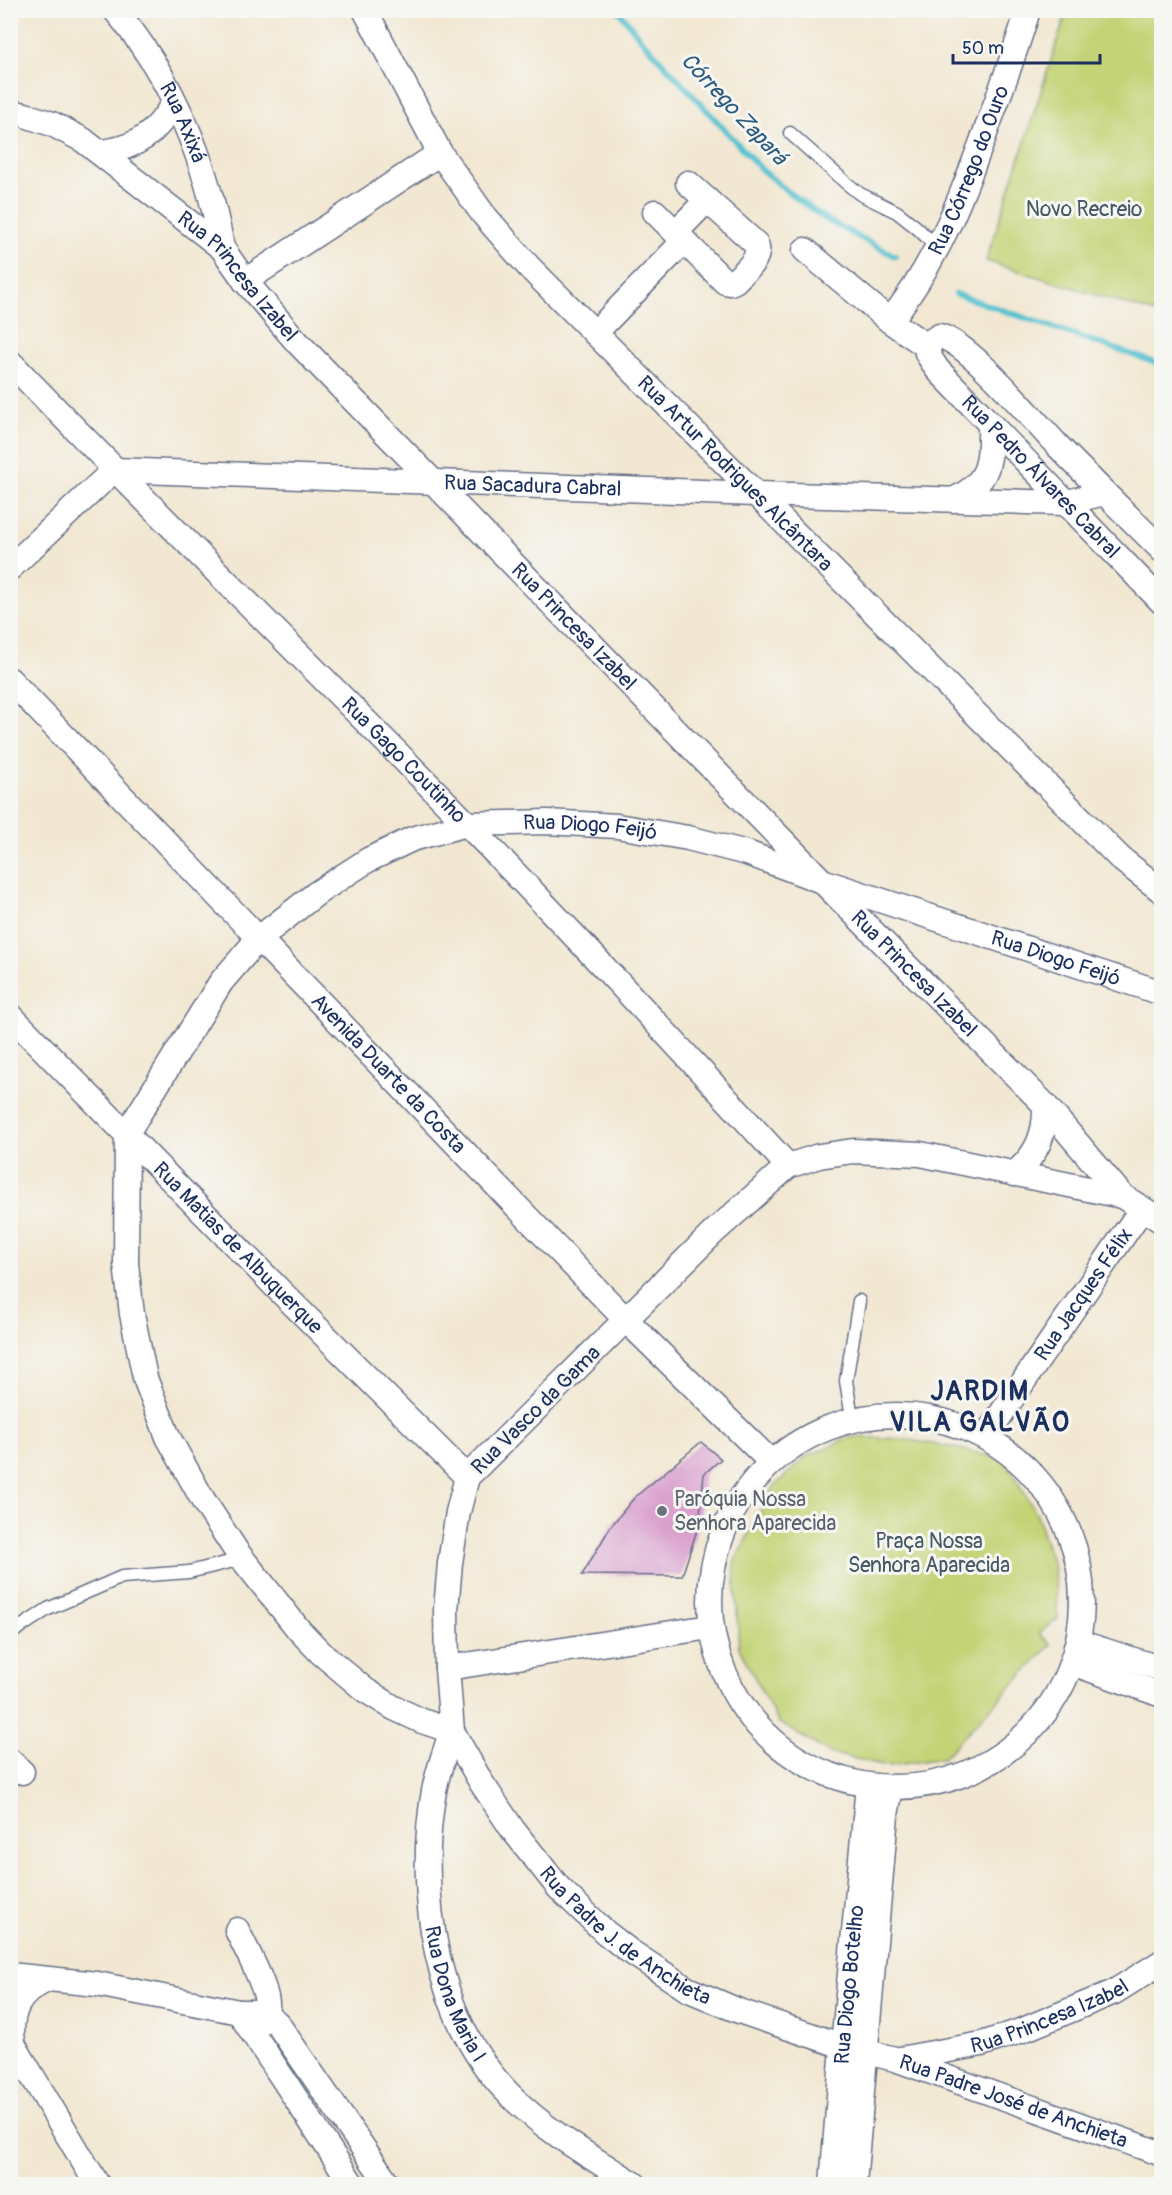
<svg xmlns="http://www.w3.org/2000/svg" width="1172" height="2195" font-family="Pangolin,sans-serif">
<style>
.green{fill:#c3d375;stroke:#6f816a;stroke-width:1.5}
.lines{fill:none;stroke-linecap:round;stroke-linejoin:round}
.stream{stroke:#55c1cf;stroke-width:6}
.building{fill:#daa1cf}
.service-casing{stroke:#666f87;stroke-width:15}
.minor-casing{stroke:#666f87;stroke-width:27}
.service{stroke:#fff;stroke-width:12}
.minor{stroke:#fff;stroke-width:24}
.worship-dot{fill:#6b7280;stroke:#f6f6f2;stroke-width:2}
.labels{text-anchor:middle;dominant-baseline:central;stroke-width:6;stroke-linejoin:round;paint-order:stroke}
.street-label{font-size:21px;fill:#1b2f5e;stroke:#f6f6f2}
.park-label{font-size:21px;fill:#455864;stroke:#f6f6f2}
.worship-label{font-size:21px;fill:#5b616d;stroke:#f6f6f2;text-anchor:start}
.water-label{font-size:22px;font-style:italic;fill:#2c5b80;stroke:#f6f6f2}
.district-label{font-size:27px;font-weight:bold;letter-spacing:1.5px;fill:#1b2f5e;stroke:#f6f6f2}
</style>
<rect width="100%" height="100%" fill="#f6f6f2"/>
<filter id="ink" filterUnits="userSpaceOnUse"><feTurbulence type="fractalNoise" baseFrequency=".0167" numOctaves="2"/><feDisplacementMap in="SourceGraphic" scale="12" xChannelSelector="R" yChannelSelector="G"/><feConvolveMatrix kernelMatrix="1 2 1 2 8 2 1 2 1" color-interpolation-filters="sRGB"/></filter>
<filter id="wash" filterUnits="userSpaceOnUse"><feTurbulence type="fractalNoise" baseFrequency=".008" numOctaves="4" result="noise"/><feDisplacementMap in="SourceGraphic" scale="24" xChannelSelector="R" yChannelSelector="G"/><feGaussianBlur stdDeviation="1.35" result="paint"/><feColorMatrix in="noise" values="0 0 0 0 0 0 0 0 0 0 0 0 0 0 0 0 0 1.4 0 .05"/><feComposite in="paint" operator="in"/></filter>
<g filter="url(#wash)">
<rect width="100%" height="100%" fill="#f2e7d2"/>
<g class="green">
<polygon points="1067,11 1161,11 1161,315 986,261"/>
<polygon points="851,1437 903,1439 956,1448 1005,1460 1037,1515 1054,1569 1058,1619 1039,1633 1051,1645 943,1758 888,1766 829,1753 778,1722 739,1648 734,1563 773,1487 807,1456"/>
</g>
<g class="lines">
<g class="stream">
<polyline points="618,10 641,39 762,170 792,195 827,220 895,256"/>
<polyline points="956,294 1162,365"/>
</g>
</g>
<g id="blocks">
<polygon class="building" points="701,1442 721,1459 704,1474 699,1524 682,1576 582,1575 611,1526 634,1498"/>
</g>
</g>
<g filter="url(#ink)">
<use href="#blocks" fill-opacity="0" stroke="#666f87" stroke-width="1.5"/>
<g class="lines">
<defs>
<g id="service">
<polyline points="790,133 845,182 860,194 897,212 916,227 938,248"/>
<polyline points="852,1417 846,1381 859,1301"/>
<polyline points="10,1634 48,1609 122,1577 189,1572 242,1559"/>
</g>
<g id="minor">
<path id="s1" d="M115 10C172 77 207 162 222 248"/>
<path id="s2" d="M365 10 440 153 483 214 529 267 1121 859 1162 891"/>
<path id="s3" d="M10 112 25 115 52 124 83 140 222 248 245 281 297 342 822 881 1045 1105 1122 1196 1162 1221"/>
<path d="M102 152C137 148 157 133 174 102"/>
<polyline points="655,212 684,241"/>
<polyline points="676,232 707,200"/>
<polyline points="805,250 890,321 928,347"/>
<polyline points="245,281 440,153"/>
<path id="s4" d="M890 321C938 260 961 199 987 128 1001 89 1016 50 1028 10"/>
<path d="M595 333 684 241 725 282 730 283 735 281C745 270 762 259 756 244L688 183"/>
<path id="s5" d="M10 362C161 519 317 670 469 826 577 937 683 1051 788 1166"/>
<path d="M953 500C990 483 991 462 990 424"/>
<path id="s6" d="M1162 550C1127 515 1091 480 1057 445 1034 421 968 341 939 336L930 342 927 353 937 369 1162 602"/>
<path id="s7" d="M10 568 114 470 756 494 1064 503 1104 493"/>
<path id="s8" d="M10 680 626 1320 771 1462"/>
<path id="s9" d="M10 1015 279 1290 467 1477"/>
<path d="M1014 1174C1037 1155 1046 1134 1045 1105"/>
<path id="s10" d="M1122 1196 920 1154 853 1151 819 1156 788 1166 715 1231 467 1477 458 1512 450 1563 446 1610 447 1668 452 1731 481 1782 513 1830 559 1888 605 1932 628 1950 687 1989 739 2011 843 2046 895 2059 1162 2154"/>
<circle cx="896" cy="1601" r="186"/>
<path id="s11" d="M986 1436 1141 1210"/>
<polyline points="1078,1642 1162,1669"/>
<polyline points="1072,1663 1162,1695"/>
<polyline points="447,1668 710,1627"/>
<path id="s12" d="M452 1731 422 1721 394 1708 365 1690 321 1653 299 1630 237 1552 203 1500 168 1437 145 1378 132 1314 126 1264 127 1133 221 982 258 939 317 893 368 860 412 839 467 824 547 822 617 826 688 838 747 853 822 881 1162 993"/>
<path id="s13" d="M452 1731C445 1751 438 1770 434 1791 416 1891 435 2020 509 2094 545 2131 591 2157 634 2184"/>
<polyline points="10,1761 22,1772"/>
<path d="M237 1930C245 1948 274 1997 266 2015 264 2019 260 2023 257 2026"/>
<polyline points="10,1975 97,1984 239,2012 255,2012 266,2014 277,2023 388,2184"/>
<polyline points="239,2012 352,2184"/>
<polyline points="10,2039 97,2184"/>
<path d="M13 2043C9 2012 18 1993 47 1980"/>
<path id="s14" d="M900 2059 982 2044 1023 2030 1114 1992 1162 1962"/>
<path id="s15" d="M832 2184 843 2046 868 1786"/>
<polyline points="854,2184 886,1815 891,1788"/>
</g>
</defs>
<use href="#service" class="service-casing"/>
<use href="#minor" class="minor-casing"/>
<use href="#service" class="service"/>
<use href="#minor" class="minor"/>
</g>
</g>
<circle class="worship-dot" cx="662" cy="1511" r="6"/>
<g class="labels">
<g class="street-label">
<text stroke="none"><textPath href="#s1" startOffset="132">Rua Axixá</textPath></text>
<text stroke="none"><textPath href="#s4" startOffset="171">Rua Córrego do Ouro</textPath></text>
<text stroke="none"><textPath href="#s3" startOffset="286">Rua Princesa Izabel</textPath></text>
<text stroke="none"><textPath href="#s2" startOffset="598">Rua Artur Rodrigues Alcântara</textPath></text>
<text stroke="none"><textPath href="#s6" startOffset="501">Rua Pedro Álvares Cabral</textPath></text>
<text stroke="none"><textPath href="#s7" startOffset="562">Rua Sacadura Cabral</textPath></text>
<text stroke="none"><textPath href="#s3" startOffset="772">Rua Princesa Izabel</textPath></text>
<text stroke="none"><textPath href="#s5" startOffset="560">Rua Gago Coutinho</textPath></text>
<text stroke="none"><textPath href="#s12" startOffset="1329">Rua Diogo Feijó</textPath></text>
<text stroke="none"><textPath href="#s12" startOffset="1815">Rua Diogo Feijó</textPath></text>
<text stroke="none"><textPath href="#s3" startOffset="1258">Rua Princesa Izabel</textPath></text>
<text stroke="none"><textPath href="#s8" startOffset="546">Avenida Duarte da Costa</textPath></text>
<text stroke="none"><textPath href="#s9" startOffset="326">Rua Matias de Albuquerque</textPath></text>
<text stroke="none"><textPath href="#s11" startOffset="172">Rua Jacques Félix</textPath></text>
<text transform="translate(536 1410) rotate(-45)">Rua Vasco da Gama</text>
<text stroke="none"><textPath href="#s10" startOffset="1316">Rua Padre J. de Anchieta</textPath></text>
<text stroke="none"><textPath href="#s15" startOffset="200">Rua Diogo Botelho</textPath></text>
<text stroke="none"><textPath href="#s13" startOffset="270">Rua Dona Maria I</textPath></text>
<text stroke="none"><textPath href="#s14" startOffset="156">Rua Princesa Izabel</textPath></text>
<text stroke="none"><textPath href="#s10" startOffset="1743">Rua Padre José de Anchieta</textPath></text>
</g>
<g class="park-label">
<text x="1084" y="209">Novo Recreio</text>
<text x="929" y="1541">Praça Nossa<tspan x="929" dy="24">Senhora Aparecida</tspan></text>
</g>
<g class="worship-label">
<text x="674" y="1499">Paróquia Nossa<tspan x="674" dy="24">Senhora Aparecida</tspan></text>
</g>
<g class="water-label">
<text transform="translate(734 109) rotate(47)">Córrego Zapará</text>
</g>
<g class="district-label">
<text x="980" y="1391">JARDIM<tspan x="980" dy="31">VILA GALVÃO</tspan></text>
</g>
</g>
<rect width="1172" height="2195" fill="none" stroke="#f6f6f2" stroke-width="36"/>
<path d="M953 54v9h147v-9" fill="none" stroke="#1b2f5e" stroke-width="3"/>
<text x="962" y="54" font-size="18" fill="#1b2f5e" stroke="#f6f6f2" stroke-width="4.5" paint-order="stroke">50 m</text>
</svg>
